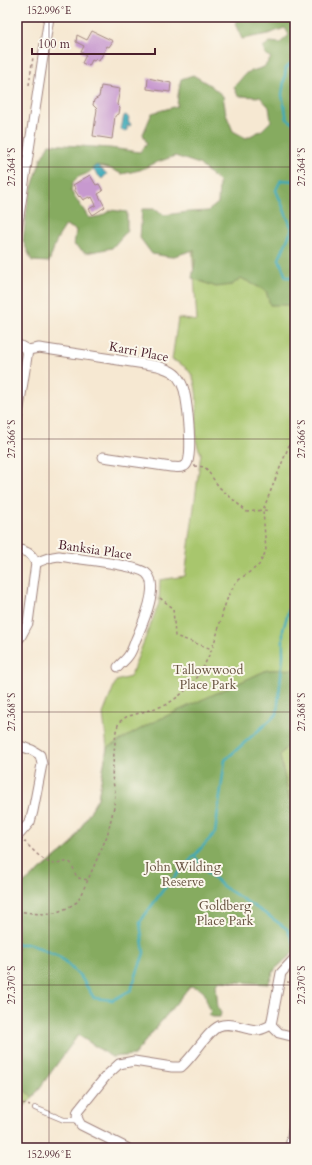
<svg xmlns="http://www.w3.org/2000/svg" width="312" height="1165" font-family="Cardo,serif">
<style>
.green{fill:#a8c66d;stroke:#79724c}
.forest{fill:#86ab60;stroke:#686546}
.water{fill:#3baab9;stroke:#426472}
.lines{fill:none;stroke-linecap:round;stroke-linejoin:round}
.stream{stroke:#3baab9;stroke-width:2.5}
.building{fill:#c799cf}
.service-casing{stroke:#a0847e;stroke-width:6}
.minor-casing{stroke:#a0847e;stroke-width:11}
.path{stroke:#a0847e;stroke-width:1.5;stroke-dasharray:3 3;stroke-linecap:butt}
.service{stroke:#fff;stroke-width:4.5}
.minor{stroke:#fff;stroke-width:9}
.ticks{fill:none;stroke:#4a1f2b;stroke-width:1;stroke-opacity:0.45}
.labels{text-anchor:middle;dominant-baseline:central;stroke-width:4;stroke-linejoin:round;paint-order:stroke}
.street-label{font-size:13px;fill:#4a1f2b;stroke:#fbf7ec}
.park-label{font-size:13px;fill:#66513f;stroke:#fbf7ec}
.neatline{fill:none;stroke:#4a1f2b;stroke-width:1.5}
.ticks-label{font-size:10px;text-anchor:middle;fill:#4a1f2b}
</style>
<rect width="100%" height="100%" fill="#fbf7ec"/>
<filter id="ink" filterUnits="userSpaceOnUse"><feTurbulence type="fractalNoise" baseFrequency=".025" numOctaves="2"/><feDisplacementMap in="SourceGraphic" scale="8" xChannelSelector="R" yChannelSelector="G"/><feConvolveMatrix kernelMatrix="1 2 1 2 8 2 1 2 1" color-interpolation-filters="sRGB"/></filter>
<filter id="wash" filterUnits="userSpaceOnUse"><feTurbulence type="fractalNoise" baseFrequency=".012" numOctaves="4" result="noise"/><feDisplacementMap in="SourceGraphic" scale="16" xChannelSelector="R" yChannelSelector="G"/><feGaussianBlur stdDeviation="0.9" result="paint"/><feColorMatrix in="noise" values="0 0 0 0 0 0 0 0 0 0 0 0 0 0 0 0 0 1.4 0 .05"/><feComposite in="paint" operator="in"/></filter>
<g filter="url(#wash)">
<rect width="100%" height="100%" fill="#f6e8d2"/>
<path class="green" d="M295 181V951L275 969 268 984 202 971 134 1055 112 1057 78 1035 33 1097 17 1115V889L71 845 98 798 107 748 103 714 116 681 130 677 159 603 160 580 185 576 201 453C195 444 196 435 196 425 197 410 199 381 188 370 183 365 178 362 172 360L178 318 197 321 191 232Z"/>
<g class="forest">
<path d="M239 17H295V325L294 324 289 305H270L266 291 241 278 232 285 216 287 192 278 195 262 194 250 171 257 152 254 140 238 142 209H154L164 215 188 212 208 211 218 203 219 182 199 164 175 156 155 163 140 170 122 174 111 169 99 166H95C85 181 74 170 71 191L89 218 101 216 111 210 127 212V231L112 248 86 253 74 245 76 230 66 225 57 239 49 262 32 261 23 241 28 200 41 159 49 144 110 148 140 152 147 144 143 134 152 113 177 106 178 95 181 79 193 75 210 85 223 96 226 114 233 131 246 138 262 130 271 121 269 107 260 97 238 96 234 87 246 73 264 67 271 58 265 54 263 47 270 42 280 43 289 35 285 28 268 34 242 39 235 24Z"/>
<path d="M295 669V736L280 755 292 811H295V951L275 969 268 984 220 981 216 985 218 1008 221 1013 220 1017H213L208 1015 211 1011C201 1001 214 991 190 986L134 1055 112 1057 78 1035 33 1097 17 1085V889L71 845 98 798 107 748 151 723 267 670Z"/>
</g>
<g class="water">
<polygon points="124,116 126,115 129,118 128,122 131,124 130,126 127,126 127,130 124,132 121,129"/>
<polygon points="97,165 107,174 102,179 92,169"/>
</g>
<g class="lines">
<g class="stream">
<polyline points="295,60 286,68 282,95 287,119 295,124"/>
<polyline points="295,181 281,180 276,190 292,229 279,259 286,277 295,277"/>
<polyline points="194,855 207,872 224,887 269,916 287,929 295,946"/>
<polyline points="17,944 30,944 60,957 81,977 94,998 113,1000 131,990 144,953 140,922 163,890 215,833 225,760 277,714 283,656 283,630 295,588"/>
</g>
</g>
<g id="blocks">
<g class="building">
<polygon points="92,31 113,41 109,47 107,46 99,61 95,59 94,61 92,60 89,66 82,63 86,55 81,52 84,46 76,42 77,35 87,40"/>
<polygon points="148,78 171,83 170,92 147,89"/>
<polygon points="101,86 120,89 117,105 120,108 119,114 115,116 112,139 93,136 97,109 93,105 94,100 99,97"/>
<polygon points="90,175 96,185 99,184 103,191 98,194 105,207 93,215 89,209 96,205 92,197 90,199 89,197 83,200 80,196 79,197 74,189 76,189 73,185"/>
</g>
</g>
</g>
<g filter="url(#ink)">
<use href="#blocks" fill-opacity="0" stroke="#a0847e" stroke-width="1"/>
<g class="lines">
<defs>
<polyline id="service" points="35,1108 64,1120 78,1120"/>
<g id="minor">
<polyline points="17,229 49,17"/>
<path d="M17 344 28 350 39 348 158 366C165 369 172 370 177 376 180 380 183 386 184 390 187 401 194 458 186 465 182 469 176 467 171 467L103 457"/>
<polyline points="17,421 28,350"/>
<path d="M17 549C28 552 31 553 36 563 44 559 50 557 59 556 75 559 135 564 146 573 161 585 142 625 136 639 134 644 132 651 129 655 126 660 121 663 118 667"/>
<polyline points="17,641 21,636 28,623 36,563"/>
<polyline points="17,745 32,750 40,755 42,764 33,811 30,822 17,837"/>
<polyline points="271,1025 281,973 295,958"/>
<path d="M127 1148 81 1125C78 1120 76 1117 78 1111L106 1076 119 1064 134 1061 172 1067H181C193 1057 208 1031 219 1026 232 1021 247 1031 259 1030 263 1029 267 1027 271 1025L279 1033 295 1037"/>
<polyline points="290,1148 295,1117"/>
</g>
</defs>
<use href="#service" class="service-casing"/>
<use href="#minor" class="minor-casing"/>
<g class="path">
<polyline points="37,17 39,22"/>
<polyline points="29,85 33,57"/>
<polyline points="194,466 205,467 219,487 247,512 263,510 270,511"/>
<polyline points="160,598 173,608 175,636 212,649"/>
<path d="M24 841C31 848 44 863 54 864 59 864 65 861 69 862 75 865 73 875 79 878 81 879 85 879 88 880"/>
<polyline points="17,911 39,914 55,913 67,908 77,902 87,882 107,836 114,807 115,792 112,776 116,731 119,722 126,717 166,705 179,696 188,688 200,674 212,649 217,634 224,608 229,594 236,582 259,565 266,551 263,510 292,438 295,393"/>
<polyline points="287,982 295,983"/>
<polyline points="17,1101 30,1106"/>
</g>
<use href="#service" class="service"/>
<use href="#minor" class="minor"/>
</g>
</g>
<path class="ticks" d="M49 17V1148M293 17V1148M17 167H295M17 439H295M17 712H295M17 985H295"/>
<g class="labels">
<g class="street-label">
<text transform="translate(139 352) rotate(11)">Karri Place</text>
<text transform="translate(95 550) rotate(8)">Banksia Place</text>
</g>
<g class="park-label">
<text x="208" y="670">Tallowwood<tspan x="208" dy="15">Place Park</tspan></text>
<text x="183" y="867">John Wilding<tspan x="183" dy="15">Reserve</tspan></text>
<text x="225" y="906">Goldberg<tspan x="225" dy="15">Place Park</tspan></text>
</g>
</g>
<rect width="312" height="1165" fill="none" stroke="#fbf7ec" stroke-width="44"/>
<path d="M32 48v6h123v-6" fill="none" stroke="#4a1f2b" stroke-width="2"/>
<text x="38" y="48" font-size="12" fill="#4a1f2b" stroke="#fbf7ec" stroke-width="3" paint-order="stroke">100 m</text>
<rect x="22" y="22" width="268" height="1121" class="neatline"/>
<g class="ticks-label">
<text x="49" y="14">152.996°E</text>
<text transform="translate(11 167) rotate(-90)" y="4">27.364°S</text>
<text transform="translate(301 167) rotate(-90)" y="4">27.364°S</text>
<text transform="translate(11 439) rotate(-90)" y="4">27.366°S</text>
<text transform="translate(301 439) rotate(-90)" y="4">27.366°S</text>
<text transform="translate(11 712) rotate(-90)" y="4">27.368°S</text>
<text transform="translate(301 712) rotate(-90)" y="4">27.368°S</text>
<text transform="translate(11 985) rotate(-90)" y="4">27.370°S</text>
<text transform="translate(301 985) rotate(-90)" y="4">27.370°S</text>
<text x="49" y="1158">152.996°E</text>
</g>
</svg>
